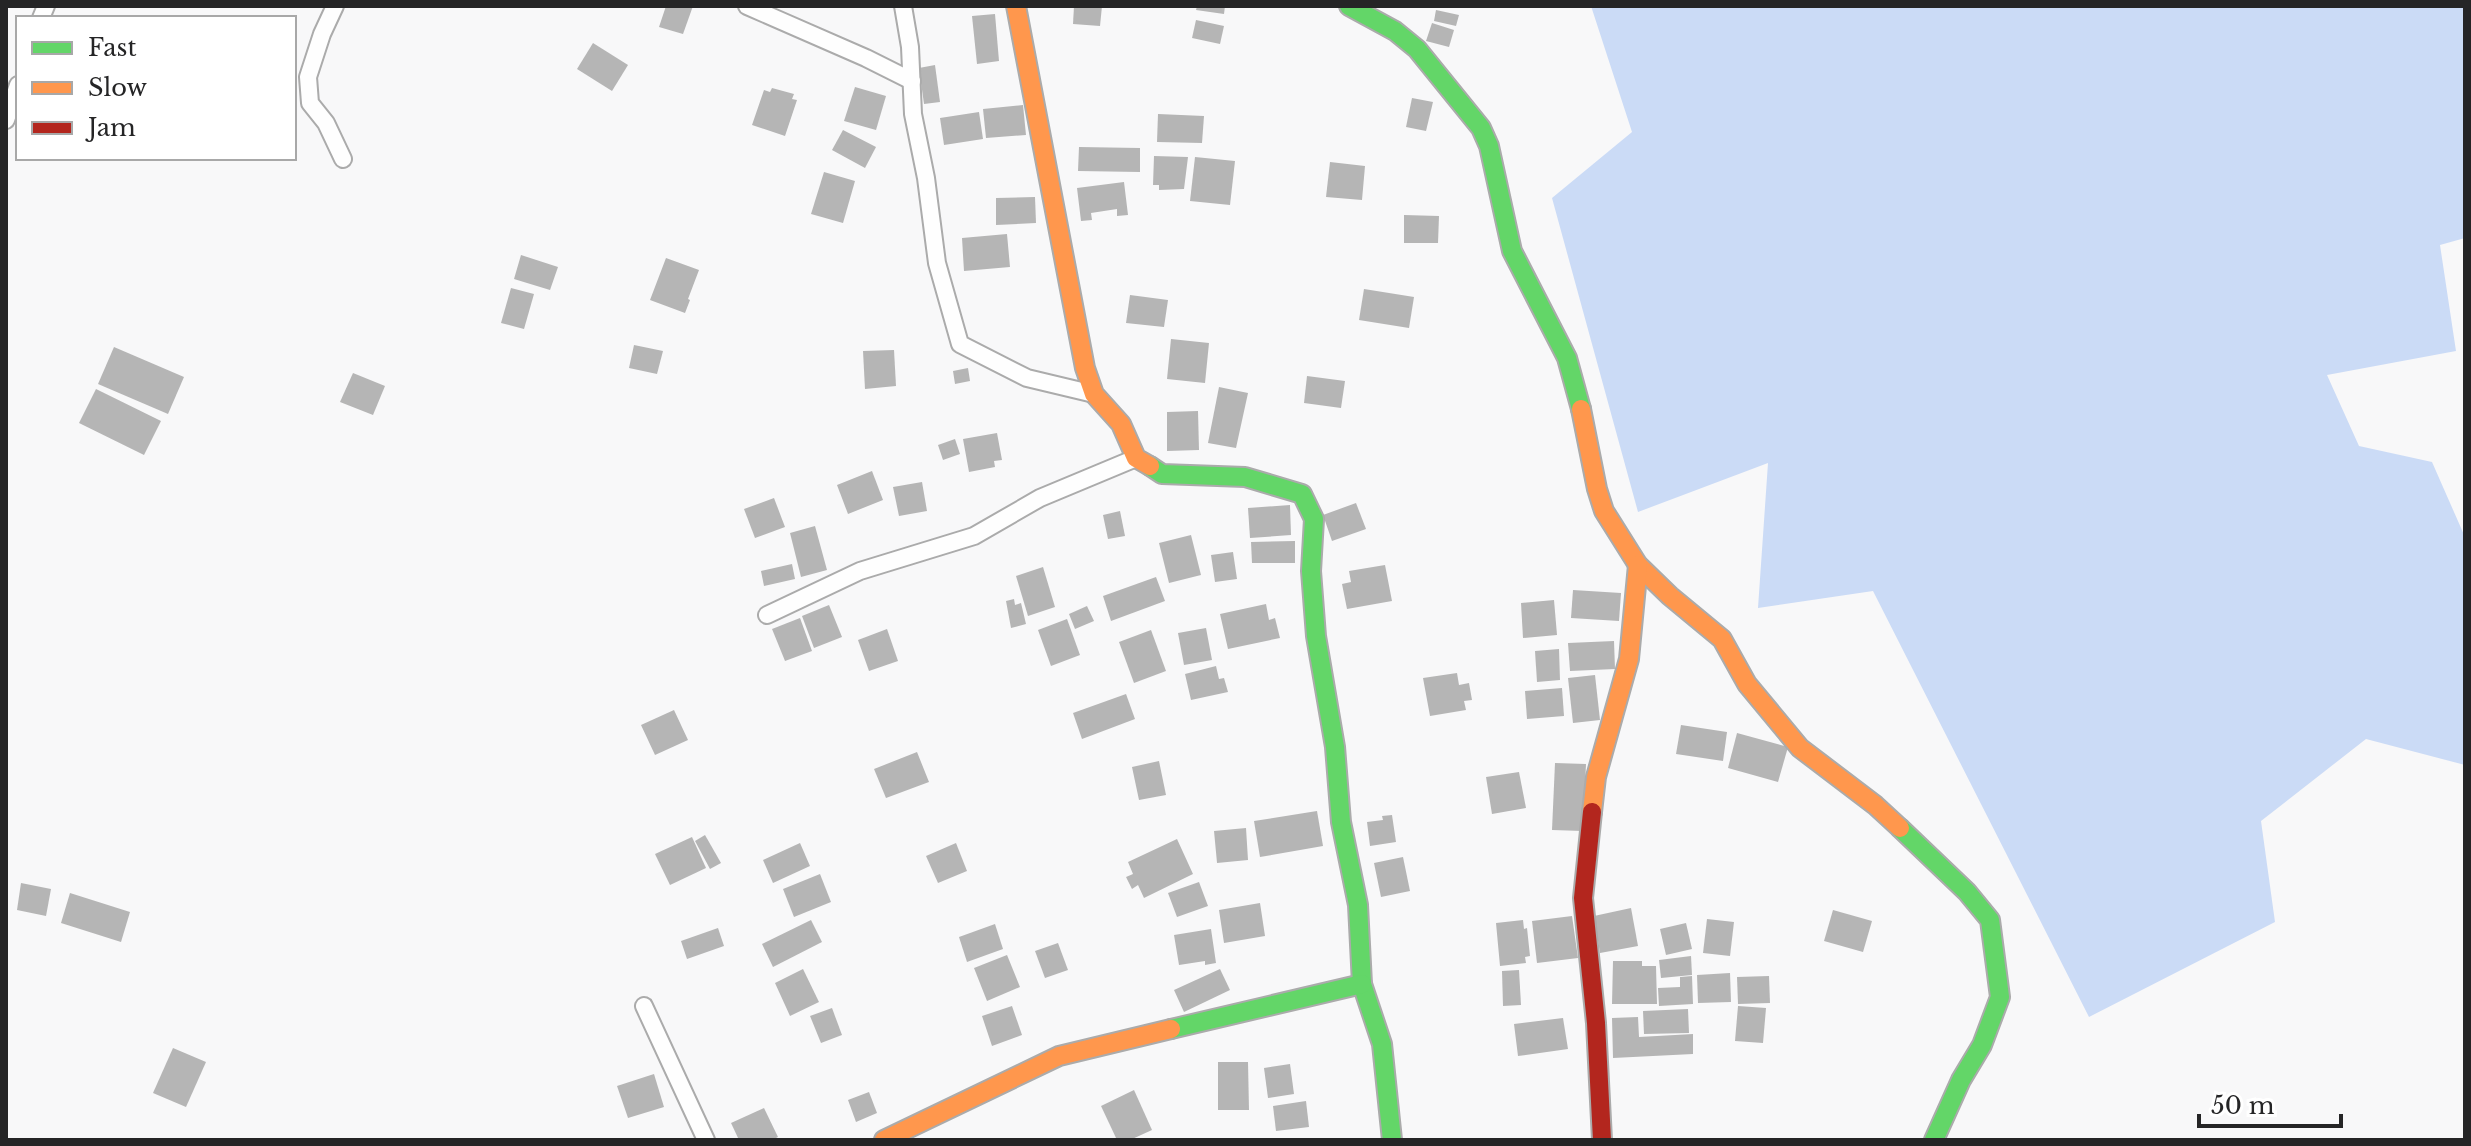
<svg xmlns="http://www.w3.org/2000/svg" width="2471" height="1146" font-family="'Libre Baskerville',serif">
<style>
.forest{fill:#cbdbf6}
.building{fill:#b5b5b5}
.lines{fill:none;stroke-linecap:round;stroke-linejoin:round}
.street-casing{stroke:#ababab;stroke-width:20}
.fast-casing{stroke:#ababab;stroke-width:22}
.slow-casing{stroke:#ababab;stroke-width:22}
.jam-casing{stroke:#ababab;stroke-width:22}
.street{stroke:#fefefe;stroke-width:16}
.fast{stroke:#63d668;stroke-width:18}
.slow{stroke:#ff974d;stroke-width:18}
.jam{stroke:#b3261e;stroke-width:18}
</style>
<rect width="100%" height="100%" fill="#f8f8f9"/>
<polygon class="forest" points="1591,6 2465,6 2465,238 2440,245 2456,351 2327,375 2359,446 2432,462 2465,537 2465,765 2366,739 2261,821 2275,922 2089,1017 1873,591 1758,608 1768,463 1638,512 1552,198 1632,132"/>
<g class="building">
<polygon points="666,6 693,6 683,34 659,27"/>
<polygon points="1074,6 1102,6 1100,26 1073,24"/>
<polygon points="1197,6 1225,6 1224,14 1196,10"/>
<polygon points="1436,10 1459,15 1456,26 1434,21"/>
<polygon points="995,14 999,61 977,64 972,16"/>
<polygon points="1196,20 1224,26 1220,44 1192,38"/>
<polygon points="1432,23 1454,30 1449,47 1426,41"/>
<polygon points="593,43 628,65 612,91 577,69"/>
<polygon points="935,65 940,102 924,104 919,68"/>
<polygon points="855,87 886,96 876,130 844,121"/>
<polygon points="772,88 794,94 792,99 797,100 785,136 752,125 764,90 770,92"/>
<polygon points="1412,98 1433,102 1426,131 1406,127"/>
<polygon points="1023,105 1026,135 986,138 983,109"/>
<polygon points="979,112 983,139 944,145 940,118"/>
<polygon points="1158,114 1204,116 1202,143 1157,142"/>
<polygon points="843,130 876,147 865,168 832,150"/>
<polygon points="1079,147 1140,148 1140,172 1078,171"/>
<polygon points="1154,156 1188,157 1184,189 1159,190 1159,185 1153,185"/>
<polygon points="1195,157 1235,161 1230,205 1190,201"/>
<polygon points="1330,162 1365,166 1362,200 1326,197"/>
<polygon points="824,172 855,181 843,223 811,214"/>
<polygon points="1124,182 1128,215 1117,216 1117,209 1091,213 1092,220 1081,221 1077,188"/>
<polygon points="1035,197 1036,223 996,225 996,198"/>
<polygon points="1404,215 1439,216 1438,243 1404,243"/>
<polygon points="1007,234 1010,267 964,271 962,238"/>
<polygon points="521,255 558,267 550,290 514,279"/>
<polygon points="666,258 699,270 688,299 690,300 685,313 650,300"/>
<polygon points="511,288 534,294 524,329 501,323"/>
<polygon points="1364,289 1414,297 1409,328 1359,320"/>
<polygon points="1130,295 1168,300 1164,327 1126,323"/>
<polygon points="1171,339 1209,343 1205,383 1167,379"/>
<polygon points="634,345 663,351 657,374 629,368"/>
<polygon points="114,347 184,377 168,414 98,384"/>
<polygon points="894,350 896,386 865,389 863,351"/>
<polygon points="968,368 970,381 955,384 953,371"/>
<polygon points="353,373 385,386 373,415 340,402"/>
<polygon points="1307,376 1345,381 1341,408 1304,403"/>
<polygon points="1219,387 1248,393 1236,448 1208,443"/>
<polygon points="96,389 161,421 144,455 79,423"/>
<polygon points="1198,411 1199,450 1167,451 1167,412"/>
<polygon points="997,433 1002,460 994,461 995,467 969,472 963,439"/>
<polygon points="955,439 960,454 943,460 938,445"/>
<polygon points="872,471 883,500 848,514 837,485"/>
<polygon points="922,482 927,511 899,516 893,487"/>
<polygon points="774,498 785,527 755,538 744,509"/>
<polygon points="1356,503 1366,529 1332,541 1323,515"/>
<polygon points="1290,505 1291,535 1250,538 1248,508"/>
<polygon points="1120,511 1125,536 1108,539 1103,515"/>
<polygon points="815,526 827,570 801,577 790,533"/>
<polygon points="1191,535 1201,575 1169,583 1159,543"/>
<polygon points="1295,541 1295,563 1252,563 1251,542"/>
<polygon points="1233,552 1237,579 1215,582 1211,555"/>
<polygon points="792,564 795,579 764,586 761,571"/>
<polygon points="1385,565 1392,601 1347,609 1342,584 1351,582 1349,571"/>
<polygon points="1043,567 1055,607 1028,616 1016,576"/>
<polygon points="1156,577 1165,601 1111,621 1103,596"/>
<polygon points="1573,590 1621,593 1619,621 1571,618"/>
<polygon points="1014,599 1015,605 1021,603 1026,624 1011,628 1006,601"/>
<polygon points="1554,600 1557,635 1523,638 1521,603"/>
<polygon points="1266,604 1269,620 1275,618 1280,638 1228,649 1220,614"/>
<polygon points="829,605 842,637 814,648 802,616"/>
<polygon points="1087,606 1094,621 1075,629 1069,614"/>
<polygon points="800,618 812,651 785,661 772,629"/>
<polygon points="1067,619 1080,655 1051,666 1038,630"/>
<polygon points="1206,628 1212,660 1184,665 1178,633"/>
<polygon points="887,629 898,661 869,671 858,640"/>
<polygon points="1151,630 1166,671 1134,683 1119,642"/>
<polygon points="1614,641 1615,669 1570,671 1568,643"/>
<polygon points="1559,649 1560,680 1537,682 1535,651"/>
<polygon points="1216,666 1219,679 1224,678 1228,692 1191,700 1185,674"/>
<polygon points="1457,673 1459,685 1469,683 1472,700 1464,701 1466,710 1430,716 1423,678"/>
<polygon points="1595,675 1600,720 1573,723 1568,678"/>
<polygon points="1562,688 1564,716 1527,719 1525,691"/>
<polygon points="1126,694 1135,719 1082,739 1073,713"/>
<polygon points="674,710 688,740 655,755 641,725"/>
<polygon points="1681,725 1727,732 1723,761 1676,754"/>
<polygon points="1737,733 1788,747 1778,782 1728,768"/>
<polygon points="917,752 929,782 886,798 874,769"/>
<polygon points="1159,761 1166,795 1139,800 1132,767"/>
<polygon points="1555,763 1586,764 1583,831 1552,830"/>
<polygon points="1519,772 1526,808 1492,814 1486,777"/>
<polygon points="1317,811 1323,846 1260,857 1254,821"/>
<polygon points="1392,815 1396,842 1370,846 1367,822 1383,820 1382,816"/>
<polygon points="1246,828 1248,860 1217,863 1214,831"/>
<polygon points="705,835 721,863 710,869 695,841"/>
<polygon points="692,837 706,868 670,885 655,854"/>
<polygon points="1177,839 1193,874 1144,898 1138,885 1132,889 1126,877 1133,874 1128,862"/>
<polygon points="800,843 810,866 773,883 763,860"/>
<polygon points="956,843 967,871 938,883 926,856"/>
<polygon points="1403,857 1410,891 1381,897 1374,863"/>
<polygon points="820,874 831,902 794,917 783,889"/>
<polygon points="1199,882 1208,906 1177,917 1168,893"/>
<polygon points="21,883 51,889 46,916 17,910"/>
<polygon points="70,893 130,912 121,942 61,923"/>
<polygon points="1260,903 1265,936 1224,943 1219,910"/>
<polygon points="1631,908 1638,946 1600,953 1594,916"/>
<polygon points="1833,910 1872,921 1863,952 1824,941"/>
<polygon points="1572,916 1578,958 1537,963 1532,921"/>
<polygon points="1707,919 1734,922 1730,956 1703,953"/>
<polygon points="811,920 822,942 773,967 762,944"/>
<polygon points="1523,920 1524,929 1527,928 1530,956 1525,957 1526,963 1500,966 1496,923"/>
<polygon points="1686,923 1692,949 1666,955 1660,929"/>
<polygon points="995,924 1003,949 967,962 959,937"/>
<polygon points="718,928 724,946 687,959 681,941"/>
<polygon points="1211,929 1216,963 1205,965 1205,961 1179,965 1174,935"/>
<polygon points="1058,943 1068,970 1045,978 1035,951"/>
<polygon points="1007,955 1020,987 987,1001 974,968"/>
<polygon points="1691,956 1692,975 1661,978 1659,960"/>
<polygon points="1613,961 1642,961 1642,966 1656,966 1657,1004 1612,1004"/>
<polygon points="803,969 819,1002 790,1016 775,983"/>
<polygon points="1220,969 1230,990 1184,1012 1174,990"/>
<polygon points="1519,970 1521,1005 1503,1006 1502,971"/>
<polygon points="1730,973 1731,1002 1698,1003 1697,975"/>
<polygon points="1692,976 1693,1004 1659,1006 1658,988 1680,987 1680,977"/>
<polygon points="1769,976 1770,1003 1738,1004 1737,977"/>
<polygon points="1012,1006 1022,1035 992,1046 982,1016"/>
<polygon points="1738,1006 1766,1008 1763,1043 1735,1041"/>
<polygon points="832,1008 842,1035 821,1043 810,1016"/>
<polygon points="1688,1009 1689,1033 1644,1034 1643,1011"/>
<polygon points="1638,1017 1639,1037 1693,1034 1693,1054 1613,1058 1612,1018"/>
<polygon points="1563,1018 1568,1049 1518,1056 1514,1024"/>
<polygon points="173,1048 206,1062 186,1107 153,1093"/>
<polygon points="1218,1062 1248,1062 1249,1110 1218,1110"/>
<polygon points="1290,1064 1294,1094 1268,1098 1264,1068"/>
<polygon points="654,1074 664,1107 628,1118 617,1086"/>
<polygon points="1134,1090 1152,1130 1130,1140 1117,1140 1101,1106"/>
<polygon points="869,1092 877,1113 856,1122 848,1100"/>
<polygon points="1306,1101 1309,1127 1276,1131 1273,1106"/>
<polygon points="764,1108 778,1137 772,1140 739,1140 731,1123"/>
</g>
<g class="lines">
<defs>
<g id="street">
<polyline points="335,6 322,34 308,77 310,103 326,123 343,159"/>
<polyline points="747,6 866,58 912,81"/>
<polyline points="903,6 910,47 913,114 926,178 937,263 960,344 1027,378 1094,394"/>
<polyline points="41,18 46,6"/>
<polyline points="6,120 18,85"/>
<polyline points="767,615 860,571 974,536 1040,498 1136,458"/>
<polyline points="644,1006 706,1140"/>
</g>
<g id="fast">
<polyline points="1349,6 1395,31 1417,49 1481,128 1489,146 1512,251 1567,358 1581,409"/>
<polyline points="1150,466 1162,474 1245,477 1302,494 1314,519 1311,571 1316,636 1335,747 1341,822 1358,905 1362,984 1382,1044 1392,1140"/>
<polyline points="1900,828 1967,892 1990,920 2000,997 1982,1045 1961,1080 1934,1140"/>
<polyline points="1171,1029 1362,984"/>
</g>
<g id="slow">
<polyline points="1016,6 1085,368 1094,394 1121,424 1136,458 1150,466"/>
<polyline points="1581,409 1597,489 1604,511 1638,565 1670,596 1722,639 1747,684 1800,748 1875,805 1900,828"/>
<polyline points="1592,812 1596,777 1629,659 1638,565"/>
<polyline points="884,1140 1059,1056 1171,1029"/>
</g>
<polyline id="jam" points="1592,812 1583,898 1596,1023 1602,1140"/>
</defs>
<use href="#street" class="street-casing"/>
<use href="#fast" class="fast-casing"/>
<use href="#slow" class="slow-casing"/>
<use href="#jam" class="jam-casing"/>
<use href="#street" class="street"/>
<use href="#fast" class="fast"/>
<use href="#slow" class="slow"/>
<use href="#jam" class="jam"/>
</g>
<rect width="2471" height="1146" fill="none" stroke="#252526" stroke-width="16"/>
<rect x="16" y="16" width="280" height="144" fill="#ffffff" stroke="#a8a8a8" stroke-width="2"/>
<rect x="32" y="42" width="40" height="12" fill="#63d668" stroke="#a8a8a8" stroke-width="2"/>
<text x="88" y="56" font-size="24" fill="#252526">Fast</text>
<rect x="32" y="82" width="40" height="12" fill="#ff974d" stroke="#a8a8a8" stroke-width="2"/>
<text x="88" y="96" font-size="24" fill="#252526">Slow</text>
<rect x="32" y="122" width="40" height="12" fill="#b3261e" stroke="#a8a8a8" stroke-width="2"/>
<text x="88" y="136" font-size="24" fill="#252526">Jam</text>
<path d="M2199 1114v12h142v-12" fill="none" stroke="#252526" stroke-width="4"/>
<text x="2211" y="1114" font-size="24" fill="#252526" stroke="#ffffff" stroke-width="6" paint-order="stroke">50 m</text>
</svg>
